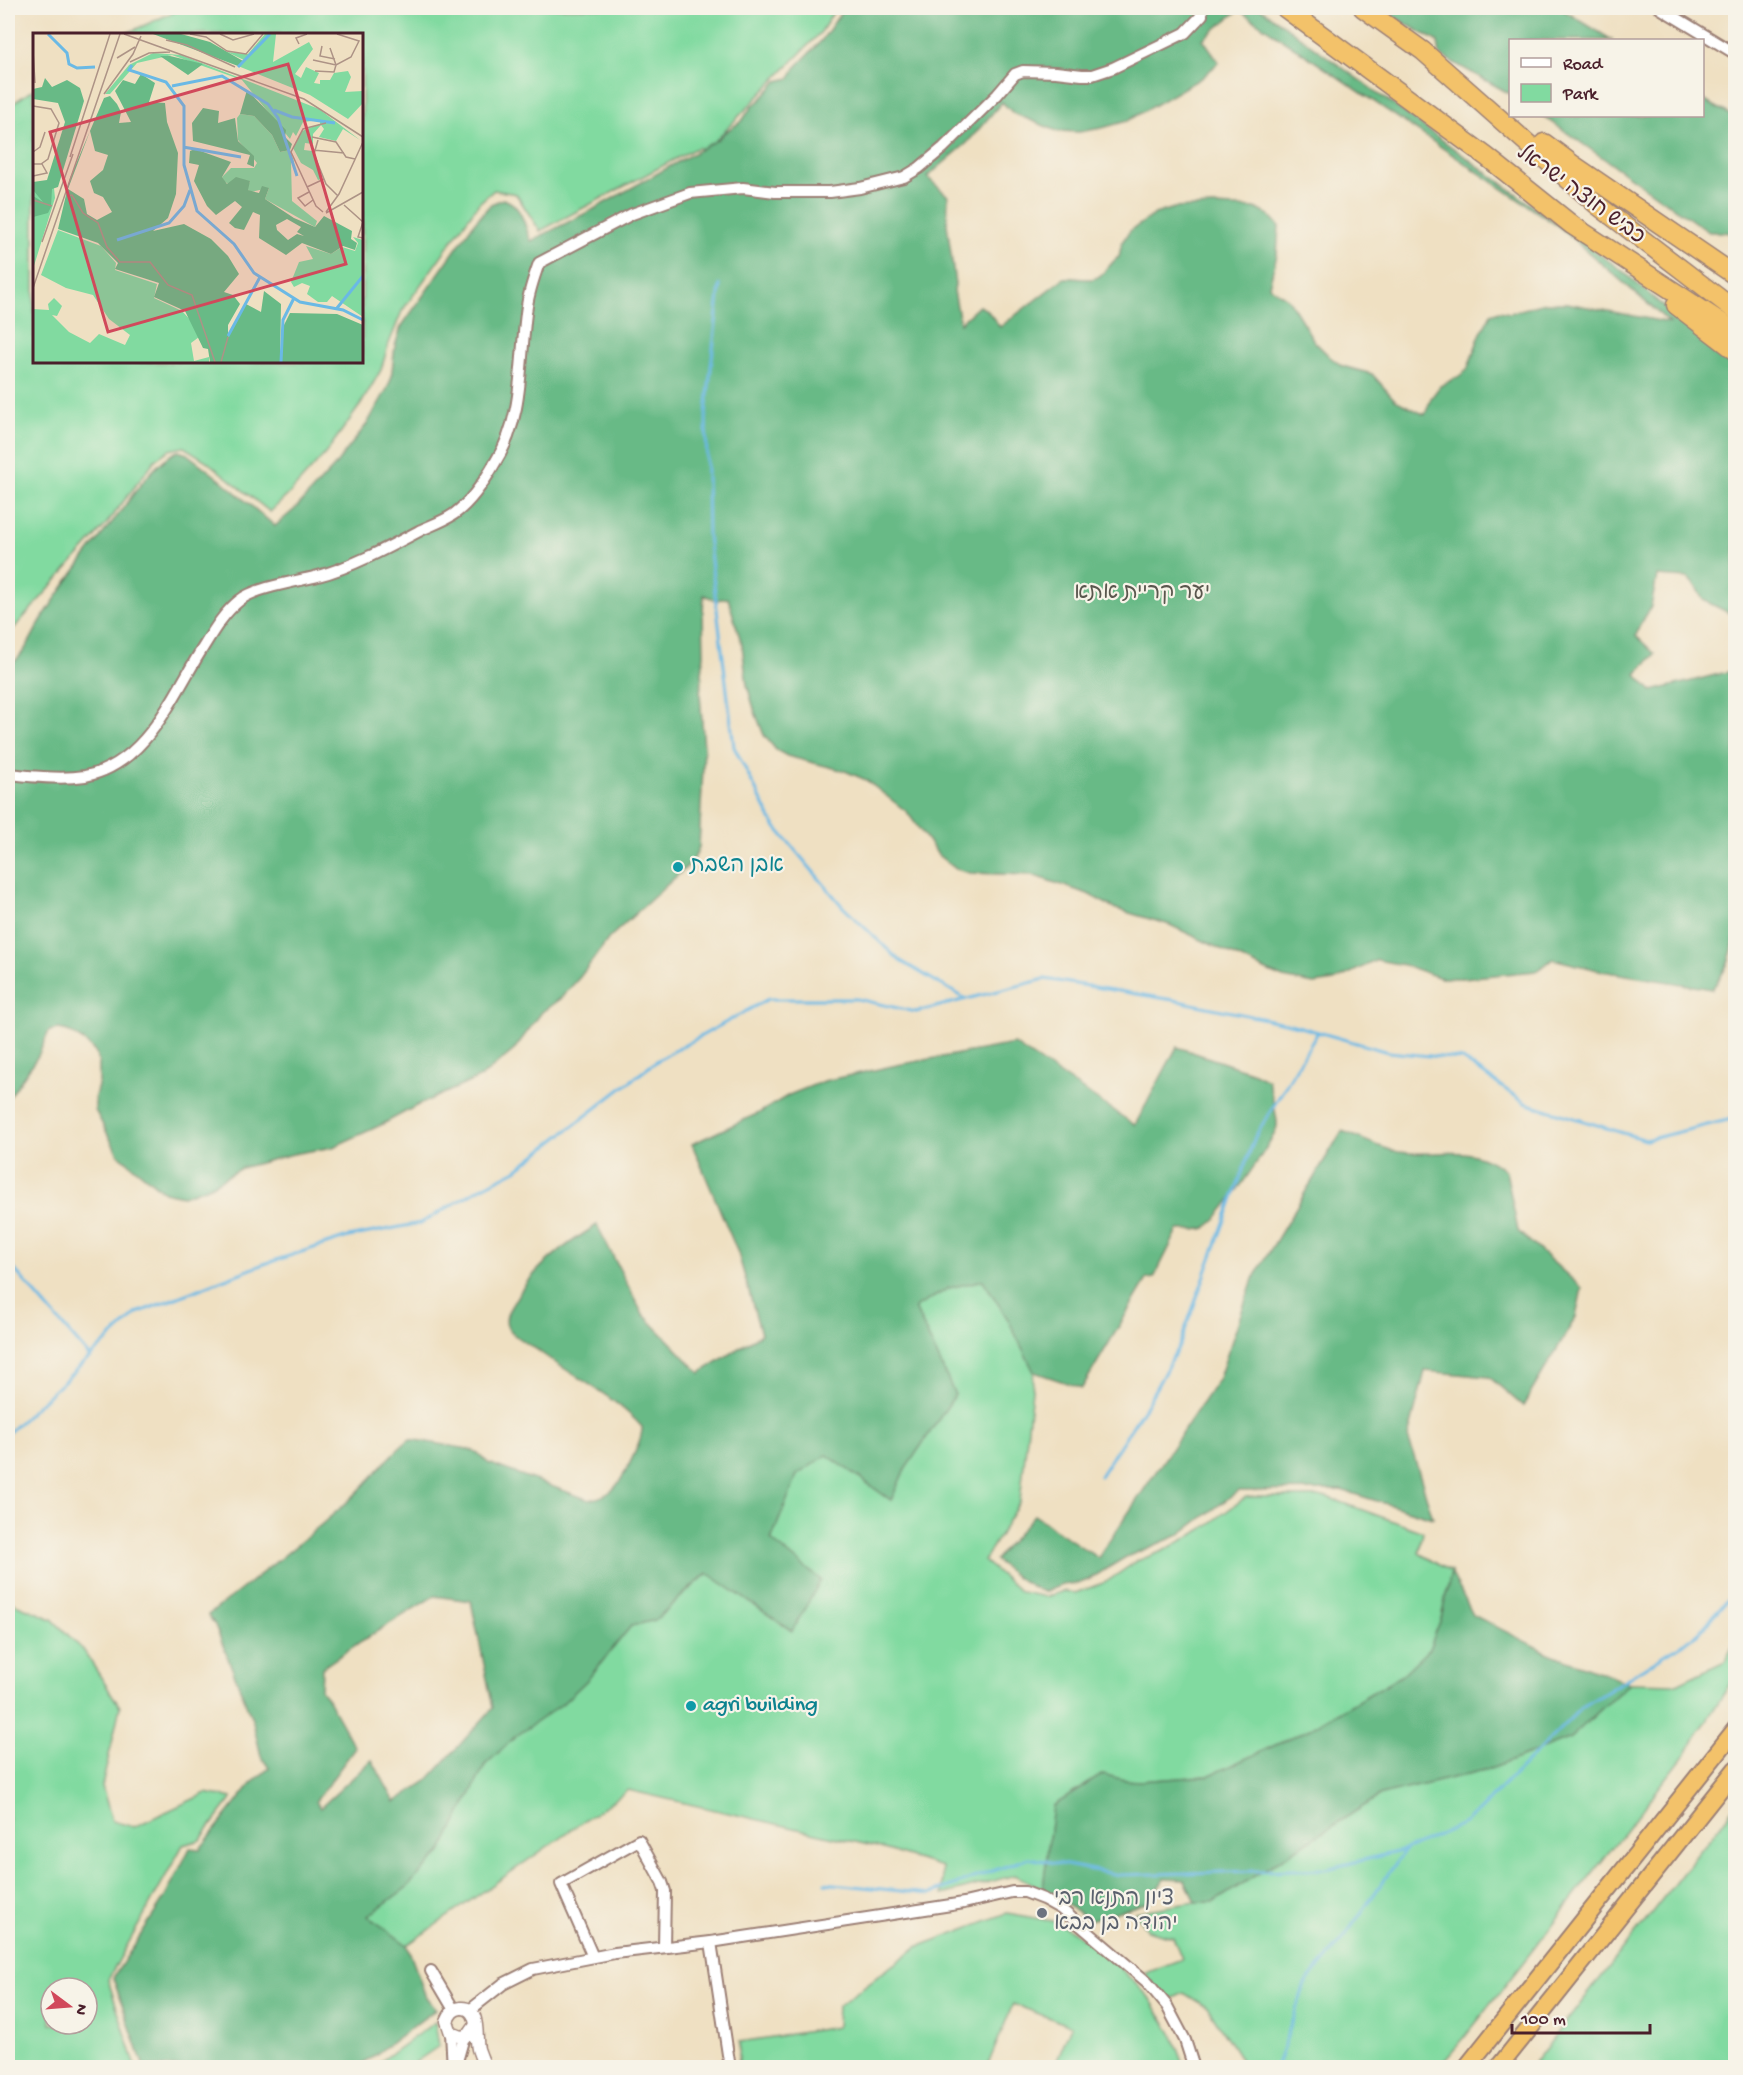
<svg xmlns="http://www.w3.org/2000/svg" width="1743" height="2075" font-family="'Gochi Hand','Playpen Sans Hebrew',sans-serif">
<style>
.green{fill:#81daa0;stroke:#667c66;stroke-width:1.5;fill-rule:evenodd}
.forest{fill:#68ba86;stroke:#596c58;stroke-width:1.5;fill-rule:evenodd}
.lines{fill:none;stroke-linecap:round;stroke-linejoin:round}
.stream{stroke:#6ab9e5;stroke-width:3}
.minor-casing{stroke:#9c8076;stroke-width:14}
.tertiary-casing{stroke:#9c8076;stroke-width:15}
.trunk-casing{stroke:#9c8076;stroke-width:20}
.motorway-casing{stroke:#9c8076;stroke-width:21}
.minor{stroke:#fff;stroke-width:10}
.tertiary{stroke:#fff;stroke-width:12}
.trunk{stroke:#f3c26a;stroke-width:16}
.motorway{stroke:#f3c26a;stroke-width:18}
.culture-dot{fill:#0f9aa8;stroke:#f7f3e8;stroke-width:2}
.worship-dot{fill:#6b7280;stroke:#f7f3e8;stroke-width:2}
.labels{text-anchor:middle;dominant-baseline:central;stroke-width:4.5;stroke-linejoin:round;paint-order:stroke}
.street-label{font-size:22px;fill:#4a1f2b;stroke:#f7f3e8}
.park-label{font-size:22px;fill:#5a574e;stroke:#f7f3e8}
.culture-label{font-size:22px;fill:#0d838f;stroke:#f7f3e8;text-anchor:start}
.worship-label{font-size:22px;fill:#5b616d;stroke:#f7f3e8;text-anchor:start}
.inset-river{fill:none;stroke:#6ab9e5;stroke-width:3}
.inset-road{fill:none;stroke:#ad9386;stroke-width:1.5}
.view{fill:#d1495b;fill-opacity:0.15;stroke:#d1495b;stroke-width:3}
.inset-edge{fill:none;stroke:#4a1f2b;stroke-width:3}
</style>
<rect width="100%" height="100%" fill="#f7f3e8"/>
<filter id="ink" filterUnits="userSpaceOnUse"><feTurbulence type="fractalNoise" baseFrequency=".0167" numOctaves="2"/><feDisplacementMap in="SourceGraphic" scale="12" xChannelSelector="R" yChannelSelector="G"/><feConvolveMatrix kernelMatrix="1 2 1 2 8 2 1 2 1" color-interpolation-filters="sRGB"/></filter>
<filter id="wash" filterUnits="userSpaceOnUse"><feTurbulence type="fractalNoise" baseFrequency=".008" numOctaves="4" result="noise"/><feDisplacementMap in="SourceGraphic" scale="24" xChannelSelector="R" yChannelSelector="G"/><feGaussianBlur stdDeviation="1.35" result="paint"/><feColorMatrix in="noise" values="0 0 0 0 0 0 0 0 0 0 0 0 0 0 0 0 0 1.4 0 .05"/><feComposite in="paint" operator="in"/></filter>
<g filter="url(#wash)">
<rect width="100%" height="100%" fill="#efe0c2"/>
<g class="green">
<polygon points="183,8 836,8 821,32 708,148 696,148 540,231 516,194 494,190 479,203 402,311 388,346 381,370 361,404 325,454 289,494 270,512 205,460 184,447 169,450 155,460 104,527 8,635 8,107 34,89 34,362 362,362 362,34 125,34"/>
<polygon points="983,1280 1008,1319 1034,1372 1020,1501 984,1561 1021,1592 1046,1597 1064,1591 1075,1593 1106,1582 1137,1561 1163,1551 1201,1530 1246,1497 1327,1497 1423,1532 1419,1553 1451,1572 1441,1619 1429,1649 1402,1675 1306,1731 1208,1776 1139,1781 1124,1780 1103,1774 1053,1806 1043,1889 1015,1875 942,1895 942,1867 877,1847 628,1790 407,1945 368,1916 406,1888 442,1851 485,1765 516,1736 562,1704 588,1679 631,1626 655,1620 708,1573 792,1631 771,1540 797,1475 827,1454 891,1500 904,1471 955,1395 915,1308 949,1288"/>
<path d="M8 1601 52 1619 84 1651 120 1707 102 1786 112 1821 134 1827 206 1793 232 1798 200 1840 183 1845 108 1980 136 2067H8ZM51 1988H87V2024H51Z"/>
<polygon points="1735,1642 1735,1676 1686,1753 1465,2037 1439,2067 1240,2067 1240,2058 1208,2008 1184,1993 1167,2001 1145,1973 1182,1959 1173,1937 1147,1930 1135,1912 1195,1902 1214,1902 1381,1795 1493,1768 1570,1738 1629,1683 1677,1684 1725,1661"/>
<polygon points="1735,1806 1735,2067 1531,2067"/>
<polygon points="1007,1913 1057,1922 1101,1949 1148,1996 1172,2033 1185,2067 1054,2067 1071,2026 1013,2004 987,2067 738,2068 740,2042 837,2027 838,2006 917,1947"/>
<polygon points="435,2022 439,2046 408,2067 373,2067"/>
</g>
<g class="forest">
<path d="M844 8H1260L1624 272 1735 369V616L1703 600 1696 587 1688 578 1657 576 1651 607 1639 627 1636 636 1655 654 1636 674 1652 691 1735 670V936C1731 960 1726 970 1712 989L1602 971 1553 959 1536 971 1463 978H1441L1404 965 1377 960 1334 981 1314 984 1283 978 1269 972 1170 925 1116 909 1088 894 1032 875 970 873 956 869 939 856 907 812 866 780 845 771 787 756 776 750 764 735 755 712 747 685 742 645 728 598 716 600 704 595 703 612 704 654 700 694 704 748 699 847 693 861 609 938 580 977 561 998 542 1012 513 1051 481 1077 418 1105 383 1124 333 1147 293 1154 241 1168 208 1187 183 1196 164 1192 118 1154 95 1110V1096L99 1082V1063L96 1053 84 1041 68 1031 59 1029 49 1031 38 1056 8 1099V667C26 654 31 637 42 619 66 581 93 546 121 511 135 492 156 461 178 451L187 454 222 481 275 526 295 509 333 468 367 424 387 389 391 379 395 346 401 327 475 222 491 204 503 199C522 204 524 225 531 241L594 209 717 140 725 132 742 121 752 106 760 100 777 81 790 78 795 68 822 40ZM1239 10 1559 227 1670 323 1567 303H1545L1510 313 1499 311 1491 314 1480 335 1467 370 1458 377 1440 386 1431 398 1425 415 1395 400 1372 374 1342 366 1330 357 1314 341 1289 300 1269 286 1277 255 1279 226 1269 215 1255 208 1213 206 1174 208 1155 214 1130 231 1122 242 1119 257C1112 261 1109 268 1102 274 1092 284 1077 276 1064 278L1000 327 987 310 979 306 960 323 954 291 955 284 947 224 948 196 927 177 967 143 1002 102 1013 113 1057 131 1079 132 1102 128 1127 121 1203 77 1219 62 1203 39Z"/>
<polygon points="1378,8 1560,8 1612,40 1510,40 1510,94 1440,55 1438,42"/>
<polygon points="1703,100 1735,117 1735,236 1726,232 1709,232 1543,116 1702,116"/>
<path d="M1014 1044 1135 1125 1177 1047 1254 1073 1268 1080C1270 1090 1278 1117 1277 1126 1276 1138 1216 1223 1206 1228 1198 1231 1186 1229 1178 1230L1154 1278 1147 1279 1082 1388 1034 1372 1008 1319 983 1280 949 1288 915 1308 955 1395 904 1471 891 1500 827 1455 797 1475 771 1540 821 1580 792 1631 707 1573 655 1620 631 1626 588 1679 562 1704 516 1736 485 1765 442 1851 406 1888 368 1916 407 1945 426 1997 436 2009 359 2067H144L113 1978 165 1897 190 1848 200 1849 251 1784 269 1768 261 1756 253 1722 215 1625 208 1615C254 1580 301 1543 345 1504 368 1484 386 1458 410 1439L468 1449 478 1453 488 1463 589 1500C597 1498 604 1497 611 1491 622 1483 643 1440 642 1427 613 1394 571 1376 536 1349 528 1344 516 1338 510 1331 503 1322 507 1313 512 1305 531 1269 564 1246 597 1225L642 1313 700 1373 761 1334 738 1253 692 1144 759 1113 789 1095 824 1081 897 1065ZM434 1596 471 1601 493 1708 427 1781 395 1802 372 1760 320 1808 316 1801 355 1748 326 1696 321 1690 322 1668 363 1640Z"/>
<path d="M1342 1131C1359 1137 1382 1149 1399 1152 1443 1158 1465 1141 1506 1171L1518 1231 1582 1288 1576 1317 1523 1406 1489 1377 1425 1371 1408 1437 1433 1518 1341 1490 1238 1491 1179 1535 1126 1557 1088 1580 1080 1583 1062 1585 1044 1592C1027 1586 1009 1572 995 1560L1034 1515 1098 1558 1219 1378 1253 1279Z"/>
<polygon points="1451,1572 1473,1615 1546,1652 1629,1683 1570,1738 1493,1768 1381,1795 1214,1902 1195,1902 1185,1880 1164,1879 1149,1902 1090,1920 1043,1889 1053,1806 1103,1774 1124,1780 1139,1781 1208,1776 1306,1731 1401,1676 1429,1649 1441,1619"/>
</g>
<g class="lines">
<g class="stream">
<polyline points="720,285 706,413 708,536 734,747 774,825 843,907 899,960 966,999"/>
<polyline points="8,1262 90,1357"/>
<polyline points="8,1433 137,1313 264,1264 348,1237 421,1223 481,1188 516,1170 658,1060 768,999 857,999 916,1012 1045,979 1173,1000 1290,1024 1388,1052 1462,1059 1525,1103 1646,1140 1736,1118"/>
<polyline points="1100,1476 1147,1404 1180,1344 1255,1137 1318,1032"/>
<polyline points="825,1883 929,1894 1029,1858 1120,1875 1326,1869 1405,1850 1467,1822 1582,1707 1698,1634 1736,1590"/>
<polyline points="1276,2068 1305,1984 1340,1943 1405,1850"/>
</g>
</g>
</g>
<g filter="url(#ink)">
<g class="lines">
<defs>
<g id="minor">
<polyline points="1660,8 1736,54"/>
<path d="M8 774C32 776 60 780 85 776 144 765 171 700 199 654 211 635 222 614 240 600 254 588 298 581 318 576 352 567 389 547 421 530 432 525 444 521 454 514 471 502 486 479 496 461 525 415 519 358 527 306 529 291 534 277 539 263L632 214 690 193 743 188 775 192H830L860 188 904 177 919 168 943 148 997 95 1015 74 1023 71 1056 72 1082 75H1092L1113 68 1185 33 1202 15 1199 8"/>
<polyline points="711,1942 730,2068"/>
<polyline points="593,1957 561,1884 639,1840 662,1882 665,1891 664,1947"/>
<polyline points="431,1971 454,2010"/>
<polyline points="470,2010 503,1984 533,1969 615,1953 711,1942 964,1903 1012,1892 1025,1892 1043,1899 1061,1909 1147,1982 1167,2006 1185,2040 1194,2068"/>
<polyline points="451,2033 453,2068"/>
<polyline points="456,2065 464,2037"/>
</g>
<path id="tertiary" d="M476 2025 469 2035 461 2037 451 2033 447 2021C450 2014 453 2009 461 2008 481 2007 475 2037 478 2049 480 2055 483 2062 485 2068"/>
<g id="trunk">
<polyline points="1466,2068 1736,1729"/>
<polyline points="1498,2068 1736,1769"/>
</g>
<g id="motorway">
<polyline points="1285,8 1487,157 1572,225 1736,332"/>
<polyline points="1363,8 1423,51 1596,204 1736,311"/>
<polyline points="1544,143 1572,164 1736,276"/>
<polyline points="1676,305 1736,351"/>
</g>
</defs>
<use href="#minor" class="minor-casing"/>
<use href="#tertiary" class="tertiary-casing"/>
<use href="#trunk" class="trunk-casing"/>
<use href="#motorway" class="motorway-casing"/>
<use href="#minor" class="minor"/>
<use href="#tertiary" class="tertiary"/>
<use href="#trunk" class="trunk"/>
<use href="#motorway" class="motorway"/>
</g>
</g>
<g class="culture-dot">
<circle cx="678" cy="867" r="6"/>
<circle cx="691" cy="1706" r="6"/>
</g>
<circle class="worship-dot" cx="1042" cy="1913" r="6"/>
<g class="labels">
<g class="street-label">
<text transform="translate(1580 196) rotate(36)">כביש חוצה ישראל</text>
</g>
<g class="park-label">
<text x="1142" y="594">יער קריית אתא</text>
</g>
<g class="culture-label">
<text x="690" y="867">אבן השבת</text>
<text x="703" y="1706">agri building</text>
</g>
<g class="worship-label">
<text x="1054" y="1900">ציון התנא רבי<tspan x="1054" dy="25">יהודה בן בבא</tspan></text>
</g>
</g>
<g transform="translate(33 33)">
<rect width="330" height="330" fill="#efe0c2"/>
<path d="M232 1H243L240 29 276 9 280 16 262 41 268 45 273 34 286 40 281 50 287 51V47H297L301 40 315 38 318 44 312 59 330 58V70L315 86 277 62 205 33 211 27 194 19 215 21ZM120 20 148 22 286 76 327 107 310 96 303 108 286 104 291 96 288 92 280 101V111L272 110 271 117 279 118 289 146 285 147 280 137 268 130 260 115 269 98 287 91V87L270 89 263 103 260 99 257 106 209 47 139 22 104 30 77 61H72L96 32ZM207 81 221 83 239 102 247 119 257 117 261 129 258 130 259 168 284 188 282 194 232 166 236 155 218 159 214 156 217 148 195 151 191 148 189 144 198 135H221L224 130 205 107 204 85ZM0 150 21 155 22 165 0 236ZM25 197 68 213 83 230 82 237 124 251 121 265 149 278 161 291 166 304 158 310 161 328 176 324V329H0V276L16 277 15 271 21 265 29 273 24 283 19 282 36 299 57 310 66 301 92 312 97 302 76 286 60 262 33 255 8 242ZM320 204 330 207V284L299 263 294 269H285L274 261 277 253 269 250 261 254 258 249 266 229 280 226 273 213 298 221 309 214 322 218 325 210Z" fill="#81daa0"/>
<path d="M120 1H148L177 9 210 28 205 33ZM127 23H137L170 31 155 42ZM108 41 122 50 116 69 132 70 134 89 145 120 143 161 135 185 120 198 151 191 178 206 195 223 206 241 191 259 200 262 207 271 195 292V304L213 271 228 279 231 258 248 271 247 329H177L175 316 170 315 152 278 121 264 126 250 82 236 85 230 65 210 25 196 37 145 71 65 77 63 84 71 88 79 86 90 98 89 82 58 90 47 102 51ZM57 98 62 118 75 122 70 137 57 148 61 160 70 164 79 179 64 187 54 181 51 166 35 156ZM12 45 19 54 34 47 47 55 51 68 25 154 19 156 18 174 15 180 0 184V163L10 169 0 157V149L14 147 32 89 25 70 0 66V56L9 54ZM214 57 253 97 252 104 259 111 257 117 247 119 239 102 221 83 207 81ZM170 75 186 78 185 90 202 85 205 108 221 123V134L214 131 217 122 160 108 159 90ZM162 116 198 129 189 144 194 151 203 144 217 148 215 157 226 160 229 153 236 155 232 166 261 185 282 194 291 183 319 198 318 206 324 210 322 217 310 213 298 221 269 210 253 222 226 205 227 182 220 179 211 197 202 195 196 190 209 174 202 168 183 182 174 173 161 148 166 132 156 130 157 118ZM254 186 268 194 264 199 271 203 264 201 255 207 244 197 243 192ZM257 280 304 281 330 292V329H249V296Z" fill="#68ba86" fill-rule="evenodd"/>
<path class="inset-river" d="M15 1 34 20 36 31 44 35 62 34M99 32 96 37 133 49 151 73V132L164 178 201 211 221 240 267 269 310 277 330 287M205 34 237 1M139 53 189 43 235 71 245 85 264 143M241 77 259 84 302 90M150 114 208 124M84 207 136 190 151 173 157 157M304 275 330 243M195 303 227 244M248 329 250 287 261 265"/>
<path class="inset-road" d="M91 1 271 66 330 104M157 1 173 4 194 18 213 21 230 1M187 1 200 7 221 1M133 7 154 12 202 34M266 11 263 5 274 1M289 13 287 23 302 26M0 18 2 50M84 25 102 14M280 27 303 32 318 24 326 8 304 1M97 29 116 20 137 19M282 38 301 39 303 32 297 15M71 61 100 21 108 3M0 73 18 76 26 90 15 126 8 131H0M279 104 303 109 313 124 322 126M285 107 281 121 293 151 305 163M280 117 311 120M0 119 7 114 12 99M37 124 77 1M0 143 14 140 9 131M274 154 291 146M276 159 265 165 272 173 280 167M34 163 39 162 50 180 65 190 74 214 87 229H117L135 252 159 262 182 329M0 167 19 173M311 172 330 189 325 204 330 205M290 179 283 173 258 119 270 96 293 90M293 179 306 161 330 109M293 180 330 159M9 209 40 121M0 255 87 1M188 329 195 304"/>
<path class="view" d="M255 31 313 231 75 299 17 99Z"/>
<rect width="330" height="330" class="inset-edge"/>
</g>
<rect width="1743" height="2075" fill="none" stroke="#f7f3e8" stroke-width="30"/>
<rect x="1509" y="39" width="195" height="78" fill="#f7f3e8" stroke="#b29e9c" stroke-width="1.5"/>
<rect x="1521" y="58" width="30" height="9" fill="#ffffff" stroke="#b29e9c" stroke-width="1.5"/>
<text x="1563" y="69" font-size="18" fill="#4a1f2b">Road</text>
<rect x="1521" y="84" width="30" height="18" fill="#81daa0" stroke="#b29e9c" stroke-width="1.5"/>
<text x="1563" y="99" font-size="18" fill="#4a1f2b">Park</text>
<g transform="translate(69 2006) rotate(106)"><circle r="28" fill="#f7f3e8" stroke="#b29e9c" stroke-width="1.5"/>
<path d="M0-4.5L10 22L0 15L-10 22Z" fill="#d1495b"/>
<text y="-9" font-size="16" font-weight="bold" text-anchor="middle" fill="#4a1f2b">N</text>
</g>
<path d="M1512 2024v9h138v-9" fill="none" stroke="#4a1f2b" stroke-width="3"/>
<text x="1521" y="2024" font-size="18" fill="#4a1f2b" stroke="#f7f3e8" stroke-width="4.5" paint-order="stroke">100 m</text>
</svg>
